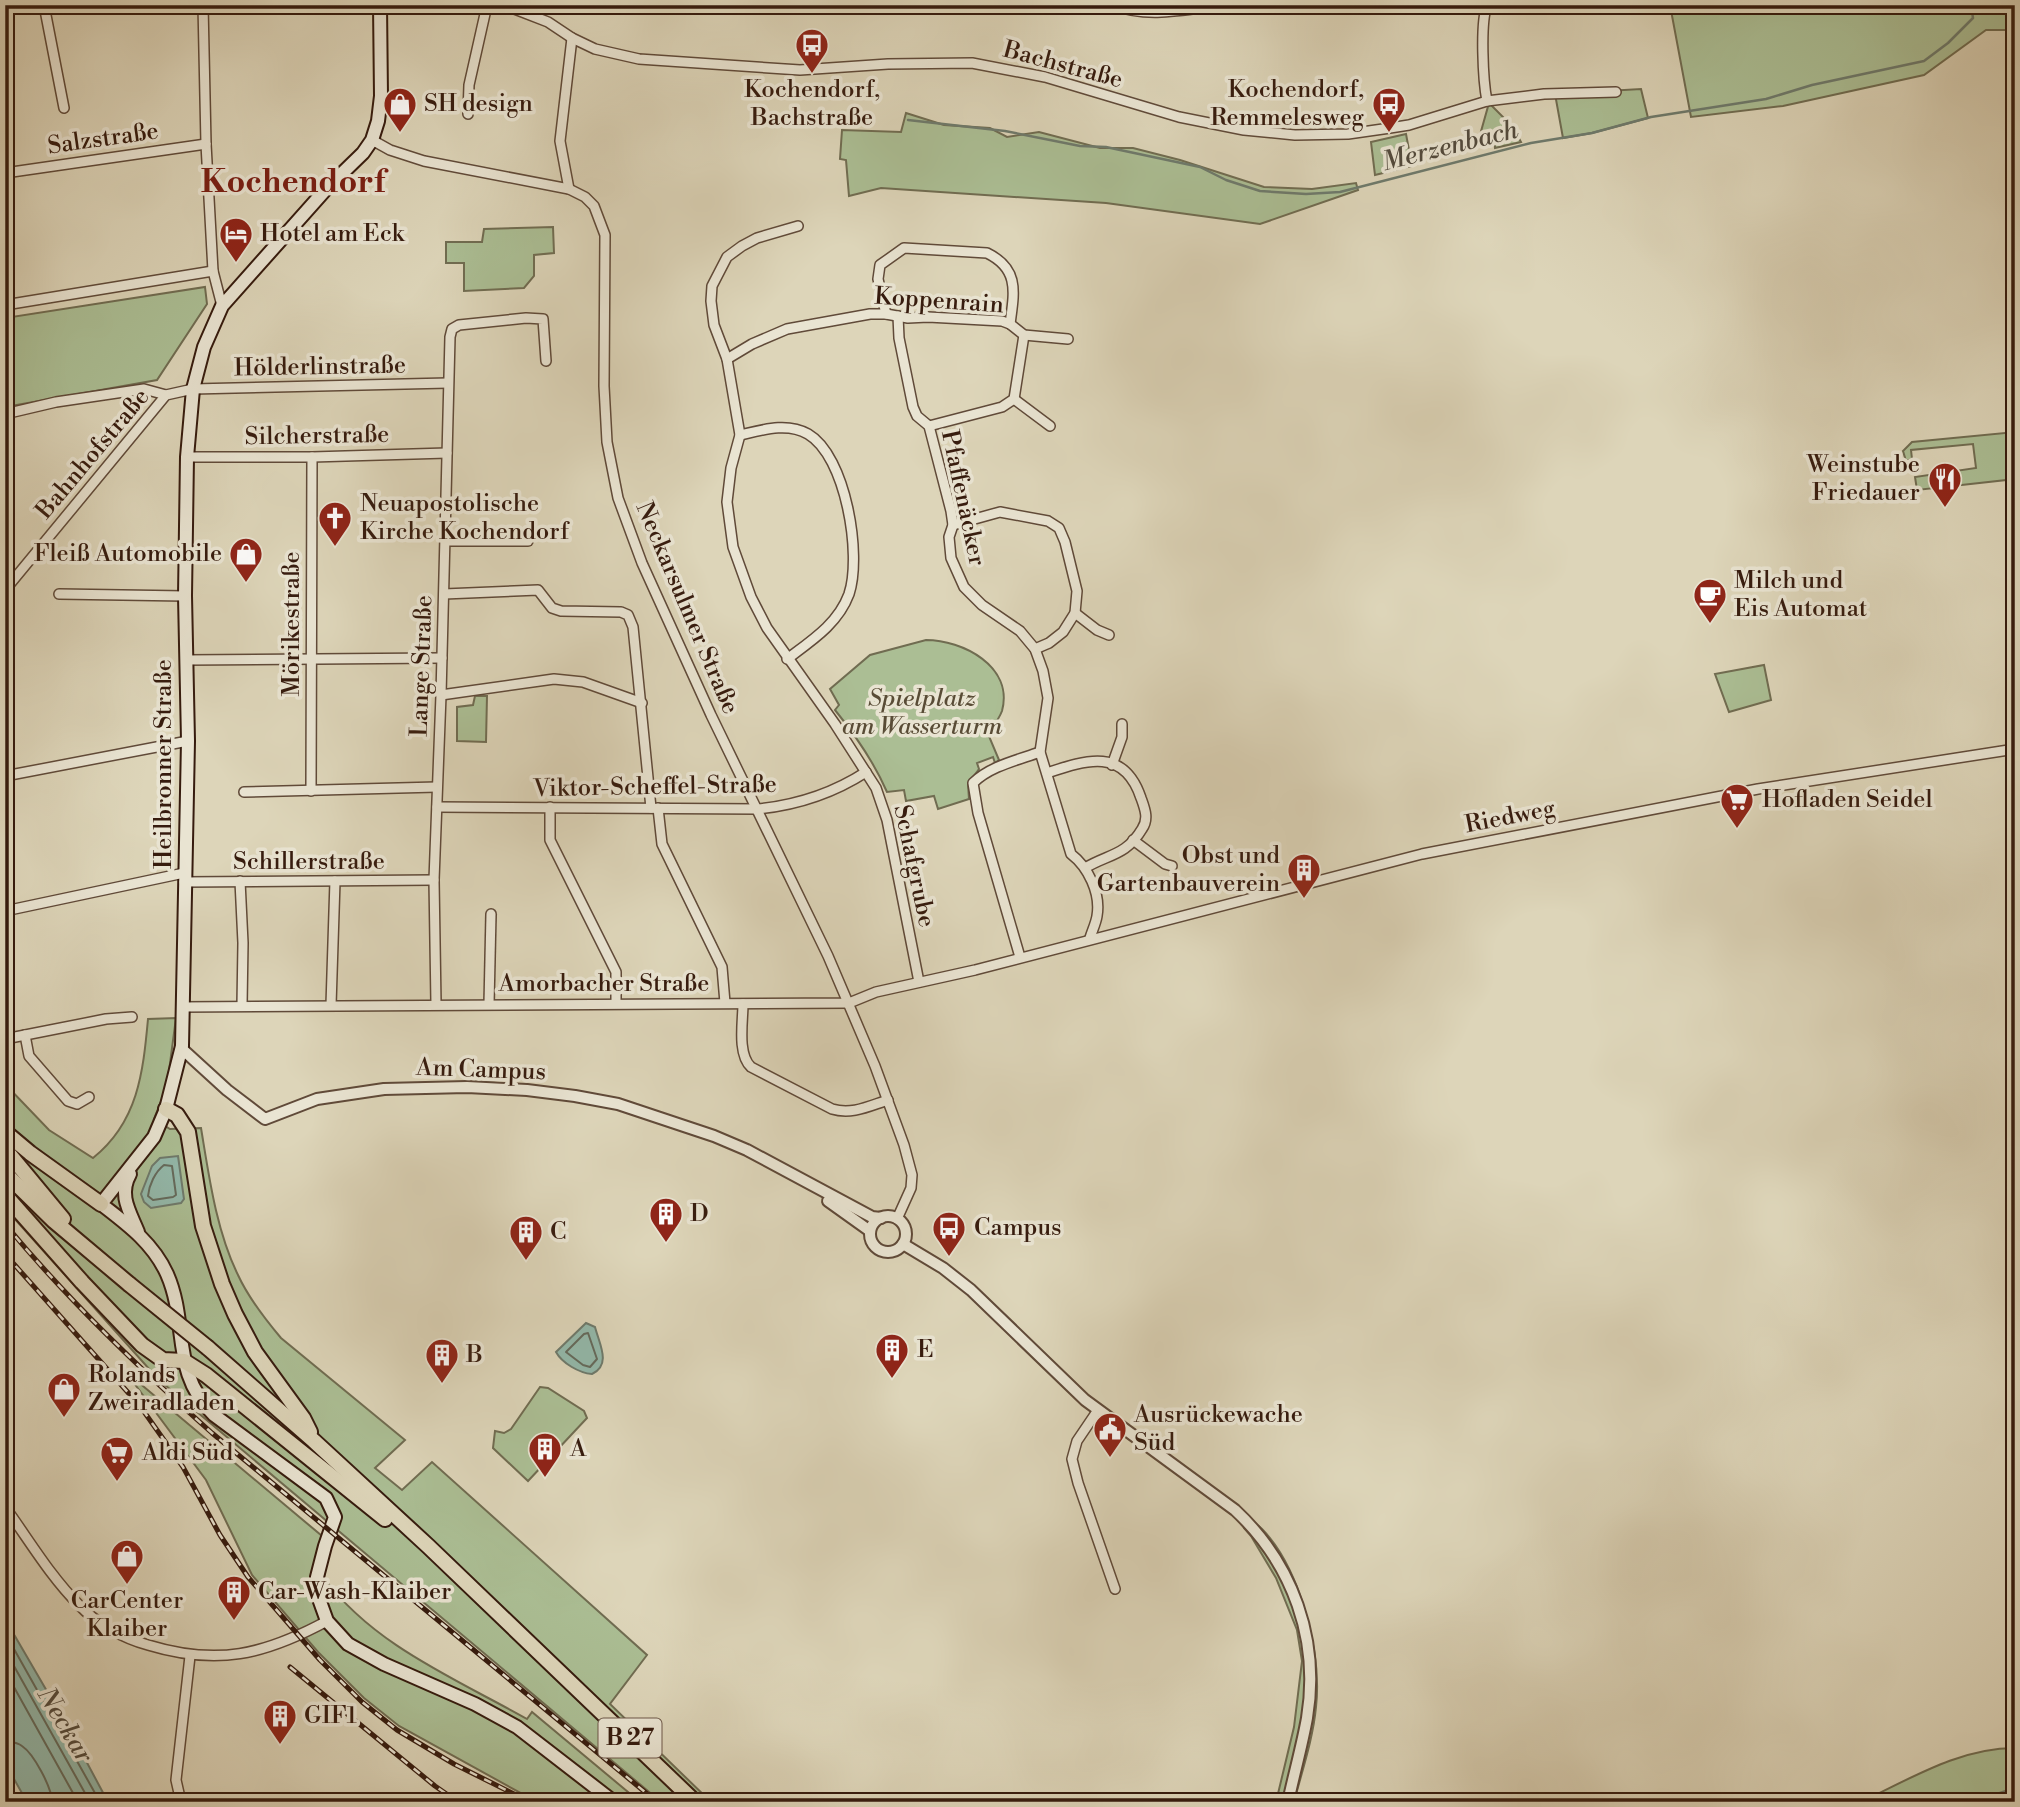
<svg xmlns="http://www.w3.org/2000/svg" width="2020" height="1807" font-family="'Libre Bodoni',serif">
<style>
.green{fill:#abbe94;stroke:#706c51;stroke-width:2}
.water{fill:#93b9ab;stroke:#6e7a6c;stroke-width:2}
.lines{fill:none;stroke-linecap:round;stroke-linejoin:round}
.shore{stroke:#646a5c;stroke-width:2}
.stream{stroke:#6e7a6c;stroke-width:2.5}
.minor-casing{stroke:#604a39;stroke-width:12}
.tertiary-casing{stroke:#604a39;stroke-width:14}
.secondary-casing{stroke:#361b0e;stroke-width:16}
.trunk-casing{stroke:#361b0e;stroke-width:18}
.minor{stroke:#e9e4d2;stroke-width:9}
.tertiary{stroke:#e9e4d2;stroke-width:10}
.secondary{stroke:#e9e4d2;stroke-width:12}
.trunk{stroke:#ddd5b9;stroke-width:14}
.rail-casing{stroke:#361b0e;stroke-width:5}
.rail{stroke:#e9e4d2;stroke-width:2.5;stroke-dasharray:8;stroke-linecap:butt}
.trunk-bridge-casing{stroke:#361b0e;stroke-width:18;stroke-linecap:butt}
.trunk-bridge{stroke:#ddd5b9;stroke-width:14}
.labels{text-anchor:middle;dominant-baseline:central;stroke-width:7;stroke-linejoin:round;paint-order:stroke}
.shield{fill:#e9e4d2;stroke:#6c5749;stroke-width:2}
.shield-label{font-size:23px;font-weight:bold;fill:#361b0e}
.street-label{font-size:24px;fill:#361b0e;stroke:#e9e4d2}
.poi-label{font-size:24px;fill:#361b0e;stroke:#e9e4d2;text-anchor:start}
.park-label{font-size:24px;font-style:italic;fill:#594c36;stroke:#e9e4d2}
.water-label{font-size:26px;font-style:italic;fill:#524a3d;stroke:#e9e4d2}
.district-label{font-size:32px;font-weight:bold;fill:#7a1f14;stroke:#e9e4d2}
</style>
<rect width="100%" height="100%" fill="#ddd5b9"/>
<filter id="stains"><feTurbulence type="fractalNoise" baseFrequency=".00286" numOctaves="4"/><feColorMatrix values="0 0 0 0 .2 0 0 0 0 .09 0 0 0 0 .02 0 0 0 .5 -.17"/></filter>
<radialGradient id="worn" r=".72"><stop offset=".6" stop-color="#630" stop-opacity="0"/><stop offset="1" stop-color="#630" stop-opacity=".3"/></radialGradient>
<g class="green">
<polygon points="1670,5 2015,5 2015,30 1986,30 1924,75 1783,106 1691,117"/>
<polygon points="1641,89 1648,118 1592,133 1563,138 1555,94"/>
<polygon points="1489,103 1513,127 1521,142 1495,148 1494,139 1478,142"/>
<polygon points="906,113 944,125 990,128 1007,137 1039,132 1100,148 1133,148 1180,160 1264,187 1312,189 1356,183 1358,190 1260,224 1106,203 881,188 849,196 846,160 840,159 842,130 901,132"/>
<polygon points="1406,134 1412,166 1375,175 1371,142"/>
<polygon points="553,227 554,253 534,255 534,276 524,288 464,291 464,263 446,263 446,242 482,242 484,229"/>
<polygon points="205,287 207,304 157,380 11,406 5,362 5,318"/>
<polygon points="2015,432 2015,479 1917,490 1915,477 1976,468 1973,444 1911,450 1912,459 1906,461 1903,451 1912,442"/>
<path d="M926 640C962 640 1014 666 1002 711 999 719 993 727 988 734L999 760 995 763 993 757 977 763 979 769 968 784 969 799 938 809 934 796 906 801 904 790 887 792C874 762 856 736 835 710L839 705 830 689 870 655Z"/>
<polygon points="1764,665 1771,700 1729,712 1715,674"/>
<polygon points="475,696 487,696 486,742 457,741 457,707 473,705"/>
<path d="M176 1018 167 1086 154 1119 170 1129 201 1128C209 1176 216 1230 238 1275 248 1297 265 1319 281 1338L405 1440 375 1468 402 1490 432 1462 647 1655 610 1704 711 1802H661L159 1380 5 1208V1084L49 1130 93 1158C138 1122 143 1073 148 1019Z"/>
<path d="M125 1371 328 1541 324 1578C373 1645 456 1679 527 1719L532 1712 640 1802H537L399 1726 364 1698 318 1652 252 1575 206 1480Z"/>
<polygon points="540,1387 548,1388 584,1411 587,1418 528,1481 493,1448 495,1431 504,1433 511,1429"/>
<path d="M1240 1513C1247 1518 1256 1523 1262 1529 1300 1568 1322 1653 1316 1707 1313 1739 1302 1771 1294 1802H1276L1294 1727 1302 1661 1297 1630 1276 1578 1251 1536 1244 1528Z"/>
<path d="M2015 1748V1802H1861C1910 1779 1959 1748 2015 1748Z"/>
</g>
<g class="water">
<polygon points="178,1156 184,1199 181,1203 151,1208 144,1202 141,1194 152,1166 160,1158"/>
<path d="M586 1323 595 1327C599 1343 612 1365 592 1374 579 1373 562 1363 556 1352Z"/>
<polygon points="5,1619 69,1729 108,1802 27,1802 5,1763"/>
</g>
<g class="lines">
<g class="shore">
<path d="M164 1165 172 1166 176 1195 173 1197 153 1200 148 1196C149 1185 155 1172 164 1165Z"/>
<polygon points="588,1333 597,1359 590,1367 583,1365 566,1352 584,1334"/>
<polyline points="5,1633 100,1802"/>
<polyline points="5,1650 90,1802"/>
<polyline points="5,1671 78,1802"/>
<path d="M5 1741C11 1742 17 1742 22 1746 34 1754 52 1788 52 1802"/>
</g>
<g class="stream">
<polyline points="908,120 1005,131 1080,146 1106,147 1200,167 1226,180 1260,191 1306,194 1340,192 1531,143 1592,133 1651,117 1766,99 1812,85 1924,61 1948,43 1973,18 1971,5"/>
<polyline points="1973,1802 2015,1788"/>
</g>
<defs>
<g id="minor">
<polyline points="44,5 64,108"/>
<polyline points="203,5 206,144 213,271 222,306"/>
<polyline points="504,5 548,22 572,38 595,49 639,59 800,70 888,64 972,63 1045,77 1179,117 1244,130 1295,135 1348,134 1390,128 1409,125 1487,101 1544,94 1616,92"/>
<path d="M1114 5C1147 19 1188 9 1223 5"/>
<path d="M1487 101C1483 81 1480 23 1487 5"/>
<polyline points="468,114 469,85 487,5"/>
<polyline points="372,140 390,150 424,161 569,189 585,197 594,206 605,235 604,386 607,442 618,498 642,563 711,715 828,956 875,1066 904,1145 912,1175 911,1188 897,1219"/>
<polyline points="5,173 206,144"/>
<polyline points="569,189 560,141 572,38"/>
<polyline points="798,226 757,238 742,246 727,257 712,286 711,301 714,325 727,359 740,435 731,468 727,502 733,547 751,597 767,628 835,724 876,788 887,820 919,982"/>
<polyline points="5,305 213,271"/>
<path d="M886 314 878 279 880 265 904 248 987 253C1020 269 1014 293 1010 324"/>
<path d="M898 316 899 338 913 407 917 416 929 426 951 511 953 525 949 537 951 558 964 587 982 605 1020 631 1035 649 1043 671 1048 698 1040 752 1071 854C1088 867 1101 893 1097 916 1096 923 1092 931 1090 938"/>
<polyline points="727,359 752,344 787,329 870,314 886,314 908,318 928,317 1002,321 1010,324 1024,335 1068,339"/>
<polyline points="1014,399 1050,426"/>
<polyline points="5,414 56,402 144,389 166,395"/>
<polyline points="929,426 1002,407 1014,399 1024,335"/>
<path d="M740 435C762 430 787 422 808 434 846 456 862 555 849 594 838 624 811 641 787 659"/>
<polyline points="187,457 312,457 447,453"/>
<polyline points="953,525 1000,512 1048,521 1059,528 1065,542 1077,591 1075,613 1063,632 1049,643 1035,649"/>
<polyline points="446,541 528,541"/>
<polyline points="5,590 166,395 193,389 448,383"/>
<polyline points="59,594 185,596"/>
<polyline points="444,594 538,590 552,608 561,611 621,612 628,615 633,627 651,808"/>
<polyline points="1075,613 1097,630 1109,635"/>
<polyline points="186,660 442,658"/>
<polyline points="441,695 554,679 583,682 642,703"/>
<polyline points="1112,765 1122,737 1122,724"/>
<path d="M1047 773C1086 760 1124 747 1141 798 1145 809 1149 819 1142 829 1126 856 1108 854 1085 868"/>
<polyline points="5,776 188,741"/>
<polyline points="311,791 312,457"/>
<polyline points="244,792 437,787"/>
<path d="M437 807 758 809C798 805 832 794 866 772"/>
<polyline points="550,807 550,840 616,972 616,1003"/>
<polyline points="658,808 662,844 722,967 725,1003"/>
<polyline points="1133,840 1165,864 1172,866"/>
<polyline points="240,881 243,943 242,1005"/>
<polyline points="184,882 434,880"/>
<polyline points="5,911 184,873"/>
<path d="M1020 957 978 813 973 783C990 766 1018 760 1040 752"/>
<polyline points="436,1004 434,880 441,695 450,337 452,329 459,325 526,318 543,319 546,361"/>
<polyline points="489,1004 491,914"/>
<path d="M743 1004C743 1021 737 1054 751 1067L832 1109C852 1115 869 1106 888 1100"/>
<polyline points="331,1005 335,881"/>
<polyline points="182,1007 849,1003 876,992 975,970 1422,854 1758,789 2015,749"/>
<polyline points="25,1035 29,1056 68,1101 77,1104 89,1097"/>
<polyline points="5,1039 106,1019 132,1017"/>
<polyline points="1098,1410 1077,1441 1072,1459 1078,1483 1115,1589"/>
<path d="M5 1507C29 1540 50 1576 79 1605 97 1624 123 1638 148 1645 217 1666 264 1655 327 1621"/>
<polyline points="181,1802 176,1780 190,1656"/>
</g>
<g id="tertiary">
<polyline points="181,1048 227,1090 265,1119 317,1099 384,1089 467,1087 527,1090 575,1096 618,1104 714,1136 747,1150 872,1217 881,1218"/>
<polyline points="828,1201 870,1231"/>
<circle cx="888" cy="1234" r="18"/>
<path d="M903 1244 943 1268 971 1290 1085 1400 1235 1510C1293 1564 1320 1640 1307 1718 1302 1746 1294 1774 1288 1802"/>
</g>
<g id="secondary">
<path d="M380 5 381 96 378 121 372 140 363 153 327 188 222 306 204 347 193 389 187 457 185 596 188 741 182 1046 166 1109 154 1137 101 1204C127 1224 153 1243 167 1274 189 1324 170 1372 214 1415L326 1498 335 1517 325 1546 317 1577 318 1596 327 1621 348 1644 384 1664 475 1704 517 1727 614 1802"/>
<path d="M130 1174C118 1195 130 1212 138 1232"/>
</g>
<g id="trunk">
<polyline points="166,1109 177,1115 188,1132 203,1226 222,1284 235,1314 255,1352 303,1418 310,1432"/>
<polyline points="5,1132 30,1153 101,1204"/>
<polyline points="5,1149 63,1219"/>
<polyline points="5,1173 54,1221 129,1284"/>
<polyline points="5,1195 82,1282 142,1345 163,1360 184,1361 206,1375 385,1519"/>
<polyline points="208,1348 314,1441 428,1546 695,1802"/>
</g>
</defs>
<use href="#minor" class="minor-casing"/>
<use href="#tertiary" class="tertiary-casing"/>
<use href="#secondary" class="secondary-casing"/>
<use href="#trunk" class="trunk-casing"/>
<use href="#minor" class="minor"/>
<use href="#tertiary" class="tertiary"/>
<use href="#secondary" class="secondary"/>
<use href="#trunk" class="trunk"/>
<defs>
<g id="rail">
<path d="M5 1224C68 1300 138 1367 212 1433L657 1802"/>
<polyline points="5,1254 140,1406 183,1467 220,1535 248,1577 320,1660 362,1702 397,1730 454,1764 530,1802"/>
<polyline points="290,1667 435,1786 458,1802"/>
</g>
</defs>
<use href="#rail" class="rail-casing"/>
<use href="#rail" class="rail"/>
<defs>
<polyline id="trunk-bridge" points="129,1284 208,1348"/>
</defs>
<use href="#trunk-bridge" class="trunk-bridge-casing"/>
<use href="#trunk-bridge" class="trunk-bridge"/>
</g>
<defs>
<symbol id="bus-pin" viewBox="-11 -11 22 30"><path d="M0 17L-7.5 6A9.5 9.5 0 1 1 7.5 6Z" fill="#8f2418" stroke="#e9e4d2"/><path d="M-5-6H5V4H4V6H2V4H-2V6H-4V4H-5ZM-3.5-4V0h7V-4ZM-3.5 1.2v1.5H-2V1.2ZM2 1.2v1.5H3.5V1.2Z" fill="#fff"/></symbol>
<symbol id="shop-pin" viewBox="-11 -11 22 30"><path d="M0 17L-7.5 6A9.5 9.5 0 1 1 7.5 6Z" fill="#8f2418" stroke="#e9e4d2"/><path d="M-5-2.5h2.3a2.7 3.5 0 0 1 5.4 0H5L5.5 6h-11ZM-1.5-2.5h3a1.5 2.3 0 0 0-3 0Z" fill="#fff"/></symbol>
<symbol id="hotel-pin" viewBox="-11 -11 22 30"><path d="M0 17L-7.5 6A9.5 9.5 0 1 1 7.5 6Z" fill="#8f2418" stroke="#e9e4d2"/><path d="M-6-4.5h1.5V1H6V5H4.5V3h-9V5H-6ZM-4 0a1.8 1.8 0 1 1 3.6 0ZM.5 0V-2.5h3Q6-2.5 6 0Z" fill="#fff"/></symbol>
<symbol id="restaurant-pin" viewBox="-11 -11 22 30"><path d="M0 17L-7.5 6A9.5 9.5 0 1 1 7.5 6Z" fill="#8f2418" stroke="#e9e4d2"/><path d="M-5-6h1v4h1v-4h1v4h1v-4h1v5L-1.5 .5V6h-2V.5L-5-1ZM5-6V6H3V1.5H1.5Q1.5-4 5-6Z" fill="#fff"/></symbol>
<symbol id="church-pin" viewBox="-11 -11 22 30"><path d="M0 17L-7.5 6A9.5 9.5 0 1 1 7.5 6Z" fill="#8f2418" stroke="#e9e4d2"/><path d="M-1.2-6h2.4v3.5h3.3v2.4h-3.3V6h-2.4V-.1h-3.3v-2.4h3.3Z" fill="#fff"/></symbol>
<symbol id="cafe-pin" viewBox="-11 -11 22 30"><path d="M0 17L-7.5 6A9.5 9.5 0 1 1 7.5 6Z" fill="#8f2418" stroke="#e9e4d2"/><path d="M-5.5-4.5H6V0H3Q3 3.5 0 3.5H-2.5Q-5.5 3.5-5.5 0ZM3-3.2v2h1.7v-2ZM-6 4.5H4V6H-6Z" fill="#fff"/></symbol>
<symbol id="supermarket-pin" viewBox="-11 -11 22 30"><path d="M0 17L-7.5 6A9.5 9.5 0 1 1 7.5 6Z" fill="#8f2418" stroke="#e9e4d2"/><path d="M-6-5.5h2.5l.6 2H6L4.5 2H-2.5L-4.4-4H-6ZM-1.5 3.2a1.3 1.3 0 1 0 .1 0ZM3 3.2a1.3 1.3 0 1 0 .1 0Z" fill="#fff"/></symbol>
<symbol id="building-pin" viewBox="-11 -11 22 30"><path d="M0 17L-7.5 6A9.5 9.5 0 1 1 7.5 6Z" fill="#8f2418" stroke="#e9e4d2"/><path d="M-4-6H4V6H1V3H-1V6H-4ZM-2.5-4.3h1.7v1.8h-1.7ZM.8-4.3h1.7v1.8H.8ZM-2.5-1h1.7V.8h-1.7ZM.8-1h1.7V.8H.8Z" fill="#fff"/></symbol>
<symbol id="civic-pin" viewBox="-11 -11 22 30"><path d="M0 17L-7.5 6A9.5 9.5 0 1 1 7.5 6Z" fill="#8f2418" stroke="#e9e4d2"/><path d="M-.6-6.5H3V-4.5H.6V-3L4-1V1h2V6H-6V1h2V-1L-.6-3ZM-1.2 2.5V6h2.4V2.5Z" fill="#fff"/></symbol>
</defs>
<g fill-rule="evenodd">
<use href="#bus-pin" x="793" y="26" width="38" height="52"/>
<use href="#shop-pin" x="381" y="85" width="38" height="52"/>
<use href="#bus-pin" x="1370" y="85" width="38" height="52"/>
<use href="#hotel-pin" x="217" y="215" width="38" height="52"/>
<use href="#restaurant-pin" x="1926" y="460" width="38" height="52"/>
<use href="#church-pin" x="316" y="499" width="38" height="52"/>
<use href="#shop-pin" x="227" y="535" width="38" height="52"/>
<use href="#cafe-pin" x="1691" y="576" width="38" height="52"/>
<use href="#supermarket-pin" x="1718" y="781" width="38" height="52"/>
<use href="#building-pin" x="1285" y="851" width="38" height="52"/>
<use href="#building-pin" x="647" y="1195" width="38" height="52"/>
<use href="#bus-pin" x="930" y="1209" width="38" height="52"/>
<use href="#building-pin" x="507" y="1213" width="38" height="52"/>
<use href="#building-pin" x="873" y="1331" width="38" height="52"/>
<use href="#building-pin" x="423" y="1336" width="38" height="52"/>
<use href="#shop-pin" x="45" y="1370" width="38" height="52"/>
<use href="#civic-pin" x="1091" y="1410" width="38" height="52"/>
<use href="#building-pin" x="526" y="1430" width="38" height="52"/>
<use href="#supermarket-pin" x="98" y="1434" width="38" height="52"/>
<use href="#shop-pin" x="108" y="1537" width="38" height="52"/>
<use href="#building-pin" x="215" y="1573" width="38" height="52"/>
<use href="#building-pin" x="261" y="1697" width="38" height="52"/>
</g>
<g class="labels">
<rect class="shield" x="598.5" y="1718.5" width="63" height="39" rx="5"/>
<g class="shield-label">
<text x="630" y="1738">B 27</text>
</g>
<g class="street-label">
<text transform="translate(1063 65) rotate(15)">Bachstraße</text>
<text transform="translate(103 139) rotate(-8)">Salzstraße</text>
<text transform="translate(939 301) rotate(4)">Koppenrain</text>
<text transform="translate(320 367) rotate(-1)">Hölderlinstraße</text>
<text transform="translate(317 436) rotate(-1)">Silcherstraße</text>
<text transform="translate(93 454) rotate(-50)">Bahnhofstraße</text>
<text transform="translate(963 498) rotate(78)">Pfaffenäcker</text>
<text transform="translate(687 608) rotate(67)">Neckarsulmer Straße</text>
<text transform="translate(292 624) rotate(-90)">Mörikestraße</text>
<text transform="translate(422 666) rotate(-88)">Lange Straße</text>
<text transform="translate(164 764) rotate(-90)">Heilbronner Straße</text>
<text transform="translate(655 787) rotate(-1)">Viktor-Scheffel-Straße</text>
<text transform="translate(1510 817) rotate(-11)">Riedweg</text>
<text x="309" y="862">Schillerstraße</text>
<text transform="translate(914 866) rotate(78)">Schafgrube</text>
<text x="604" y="984">Amorbacher Straße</text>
<text transform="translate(481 1070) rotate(2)">Am Campus</text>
</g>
<g class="poi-label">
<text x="812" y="90" text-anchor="middle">Kochendorf,<tspan x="812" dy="28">Bachstraße</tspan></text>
<text x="1364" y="90" text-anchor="end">Kochendorf,<tspan x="1364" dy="28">Remmelesweg</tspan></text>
<text x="424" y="104">SH design</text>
<text x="260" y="234">Hotel am Eck</text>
<text x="1920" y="465" text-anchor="end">Weinstube<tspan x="1920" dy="28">Friedauer</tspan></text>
<text x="360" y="504">Neuapostolische<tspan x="360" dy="28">Kirche Kochendorf</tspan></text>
<text x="222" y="554" text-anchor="end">Fleiß Automobile</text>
<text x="1734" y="581">Milch und<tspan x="1734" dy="28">Eis Automat</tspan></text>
<text x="1762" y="800">Hofladen Seidel</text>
<text x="1280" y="856" text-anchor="end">Obst und<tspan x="1280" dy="28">Gartenbauverein</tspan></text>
<text x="690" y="1214">D</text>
<text x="974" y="1228">Campus</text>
<text x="550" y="1232">C</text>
<text x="917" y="1350">E</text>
<text x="466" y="1355">B</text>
<text x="88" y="1375">Rolands<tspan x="88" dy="28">Zweiradladen</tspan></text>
<text x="1134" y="1415">Ausrückewache<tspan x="1134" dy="28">Süd</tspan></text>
<text x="570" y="1449">A</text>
<text x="142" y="1453">Aldi Süd</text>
<text x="258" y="1592">Car-Wash-Klaiber</text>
<text x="127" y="1601" text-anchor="middle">CarCenter<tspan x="127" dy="28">Klaiber</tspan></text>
<text x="304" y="1716">GIF1</text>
</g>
<g class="park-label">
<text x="922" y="699">Spielplatz<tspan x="922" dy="28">am Wasserturm</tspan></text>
</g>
<g class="water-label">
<text transform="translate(1450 146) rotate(-14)">Merzenbach</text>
<text transform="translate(65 1725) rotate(59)">Neckar</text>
</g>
<g class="district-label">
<text x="293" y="182">Kochendorf</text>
</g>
</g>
<rect width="2020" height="1807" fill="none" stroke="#ddd5b9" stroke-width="28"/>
<rect x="7" y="7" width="2006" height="1793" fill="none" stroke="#361b0e" stroke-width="3.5"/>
<rect x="14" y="14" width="1992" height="1779" fill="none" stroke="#361b0e" stroke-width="2"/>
<rect width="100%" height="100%" filter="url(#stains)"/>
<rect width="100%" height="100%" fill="url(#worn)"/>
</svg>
